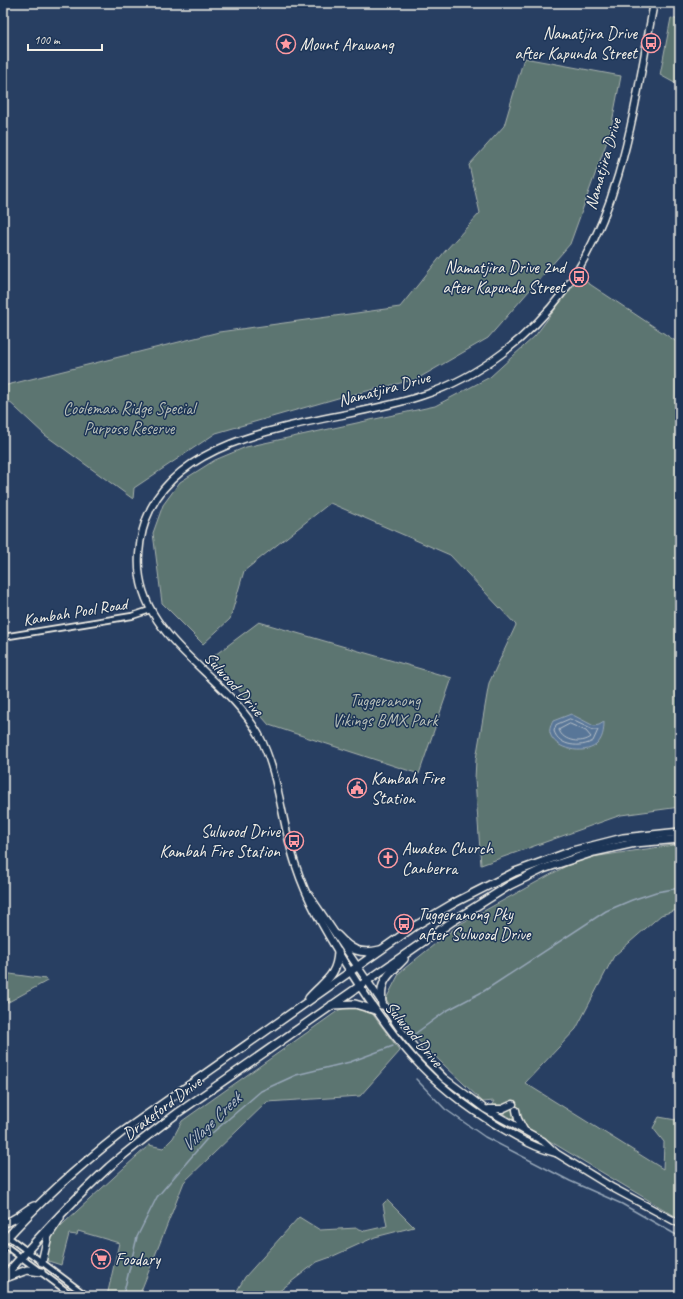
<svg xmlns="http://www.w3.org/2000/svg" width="683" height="1299" font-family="Caveat,sans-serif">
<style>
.green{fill:#5b7471;stroke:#a8b2ac}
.water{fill:#597698;stroke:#97a7b8}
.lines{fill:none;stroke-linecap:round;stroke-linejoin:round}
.shore{stroke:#b6c0c8;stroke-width:1}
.stream{stroke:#97a7b8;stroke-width:1.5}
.minor-casing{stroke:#f4f1e8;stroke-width:8}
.major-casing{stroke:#f4f1e8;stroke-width:9}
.highway-casing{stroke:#f4f1e8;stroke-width:10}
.minor{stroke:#1d3557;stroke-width:4.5}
.major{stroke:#1d3557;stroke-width:6}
.highway{stroke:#1d3557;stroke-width:7}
.labels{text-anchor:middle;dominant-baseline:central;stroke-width:3;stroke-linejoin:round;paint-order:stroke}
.poi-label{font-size:17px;fill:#f4f1e8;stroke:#1d3557;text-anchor:start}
.street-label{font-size:17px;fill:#f4f1e8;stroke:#1d3557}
.park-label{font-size:17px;fill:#b7bfb8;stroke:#1d3557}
.water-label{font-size:18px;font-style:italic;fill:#b6c0c8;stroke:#1d3557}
</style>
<rect width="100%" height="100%" fill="#283f62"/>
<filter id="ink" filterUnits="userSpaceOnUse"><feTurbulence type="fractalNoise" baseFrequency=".025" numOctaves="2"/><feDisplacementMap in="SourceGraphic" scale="8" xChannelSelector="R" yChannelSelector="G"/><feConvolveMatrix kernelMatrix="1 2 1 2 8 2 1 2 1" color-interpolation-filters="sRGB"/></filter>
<g filter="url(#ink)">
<g class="green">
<polygon points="671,18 680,20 680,86 660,75"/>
<polygon points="524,58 621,76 610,133 570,244 488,338 417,379 338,398 216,433 134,488 133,499 45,435 3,396 3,386 219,332 400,307 446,250 480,213 469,165 504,126"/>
<polygon points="579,277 680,344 680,807 621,815 481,865 475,779 476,759 489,683 516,625 450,555 330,503 244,571 230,619 203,644 162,603 153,533 163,505 180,482 215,460 246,447 435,406 490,377 535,336"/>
<polygon points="259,622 452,678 419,774 269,725 211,658"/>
<polygon points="680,844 680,909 661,915 614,956 576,1029 525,1083 663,1169 664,1142 653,1128 659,1117 676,1120 680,1112 680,1219 491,1106 494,1101 483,1102 402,1025 386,999 400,972 460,924 579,859"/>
<polygon points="3,973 46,979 47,981 3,1005"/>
<polygon points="353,1005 371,1012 400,1051 360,1096 267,1102 184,1182 139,1296 107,1296 119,1243 78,1231 77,1235 69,1234 61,1265 45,1260 46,1247 53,1233 149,1145 163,1148 173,1138 182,1121 339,1010"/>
<polygon points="387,1200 414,1227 375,1237 331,1257 317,1262 273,1296 234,1296 245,1277 299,1217 320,1230 357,1228 365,1231 387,1226 383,1204"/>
</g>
<path class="water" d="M571 714 594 726 599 725 604 722C604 730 603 739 596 745 584 755 554 750 550 733 549 729 551 725 553 721Z"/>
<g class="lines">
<g class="shore">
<path d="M570 719 593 730H598L593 741C581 748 559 747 554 731L556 725Z"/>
<path d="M570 724 586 731 591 737C582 744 563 742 559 730Z"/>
</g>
<g class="stream">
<polyline points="412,1036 446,1011 484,991 606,911 632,900 656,892 680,888"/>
<polyline points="416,1079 445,1109 485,1137 570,1181 622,1204 680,1237"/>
<polyline points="123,1296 137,1237 157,1197 211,1134 261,1091 296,1075 350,1062 393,1046"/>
</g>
<defs>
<g id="minor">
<polyline points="3,637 132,616 150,610"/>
<polyline points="3,1233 87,1296"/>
<polyline points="3,1244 73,1296"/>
</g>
<g id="major">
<polyline points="309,895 402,1032 420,1054 444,1078 485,1109 543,1141 556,1153 613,1188 680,1224"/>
<polyline points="489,1109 502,1109 513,1104"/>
<polyline points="516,1110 518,1119 524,1130"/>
<path d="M556 1153C535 1148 517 1137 498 1126 426 1084 390 1035 346 965 326 932 308 903 296 866 281 823 280 775 259 735 223 670 133 637 139 554 140 538 144 522 151 508 195 422 342 424 424 395 479 377 530 337 564 291 624 208 635 101 654 3"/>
</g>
<g id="highway">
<path d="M337 935C351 950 359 955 380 950"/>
<path d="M309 998C324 981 337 977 338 952"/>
<polyline points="332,1005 355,1004 375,1010"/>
<path d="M382 1005C379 979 388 976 404 959"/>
<path d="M3 1223C15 1222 23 1211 34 1206"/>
<path d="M3 1242C39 1202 79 1166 121 1133L415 926 454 903 515 872 572 851 623 838 680 832"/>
<polyline points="42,1262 48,1236 60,1218"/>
<path d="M3 1278C37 1239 71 1202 109 1167 131 1148 155 1130 179 1112L453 921 510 885 543 869 594 852 635 843 680 839"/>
<polyline points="5,1278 27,1270 41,1272"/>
</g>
</defs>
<use href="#minor" class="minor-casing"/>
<use href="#major" class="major-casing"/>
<use href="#highway" class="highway-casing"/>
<use href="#minor" class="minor"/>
<use href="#major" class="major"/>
<use href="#highway" class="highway"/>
</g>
</g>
<defs>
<symbol id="bus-ring" viewBox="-11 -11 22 22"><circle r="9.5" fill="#1d3557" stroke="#ff9aa2" stroke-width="1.5"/><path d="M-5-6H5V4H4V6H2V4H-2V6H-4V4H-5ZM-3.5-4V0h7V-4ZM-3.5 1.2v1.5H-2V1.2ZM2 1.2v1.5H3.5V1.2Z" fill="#ff9aa2"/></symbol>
<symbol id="sight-ring" viewBox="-11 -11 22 22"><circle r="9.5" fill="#1d3557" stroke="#ff9aa2" stroke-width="1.5"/><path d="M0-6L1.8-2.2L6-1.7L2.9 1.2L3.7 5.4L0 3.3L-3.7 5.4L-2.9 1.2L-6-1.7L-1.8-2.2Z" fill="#ff9aa2"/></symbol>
<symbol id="civic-ring" viewBox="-11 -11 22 22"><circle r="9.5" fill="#1d3557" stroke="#ff9aa2" stroke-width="1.5"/><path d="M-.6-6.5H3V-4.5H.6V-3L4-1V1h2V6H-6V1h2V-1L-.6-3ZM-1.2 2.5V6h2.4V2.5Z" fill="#ff9aa2"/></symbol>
<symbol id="church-ring" viewBox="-11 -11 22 22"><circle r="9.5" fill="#1d3557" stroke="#ff9aa2" stroke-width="1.5"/><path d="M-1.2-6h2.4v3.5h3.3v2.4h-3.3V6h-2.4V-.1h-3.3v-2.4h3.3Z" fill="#ff9aa2"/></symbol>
<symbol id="supermarket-ring" viewBox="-11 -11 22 22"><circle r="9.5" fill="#1d3557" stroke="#ff9aa2" stroke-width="1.5"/><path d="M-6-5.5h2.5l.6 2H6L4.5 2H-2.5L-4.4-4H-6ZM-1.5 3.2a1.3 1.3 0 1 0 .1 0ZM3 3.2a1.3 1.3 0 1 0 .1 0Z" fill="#ff9aa2"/></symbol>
</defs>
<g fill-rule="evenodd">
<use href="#bus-ring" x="640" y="32" width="22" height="22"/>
<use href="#sight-ring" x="275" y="33" width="22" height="22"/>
<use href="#bus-ring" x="568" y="266" width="22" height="22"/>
<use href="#civic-ring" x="346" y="777" width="22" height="22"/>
<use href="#bus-ring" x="283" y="830" width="22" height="22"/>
<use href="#church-ring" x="377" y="847" width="22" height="22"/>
<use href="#bus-ring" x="393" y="913" width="22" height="22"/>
<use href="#supermarket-ring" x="90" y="1248" width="22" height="22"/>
</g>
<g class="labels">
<g class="poi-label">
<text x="637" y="33" text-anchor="end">Namatjira Drive<tspan x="637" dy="20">after Kapunda Street</tspan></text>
<text x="300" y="44">Mount Arawang</text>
<text x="565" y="267" text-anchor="end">Namatjira Drive 2nd<tspan x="565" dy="20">after Kapunda Street</tspan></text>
<text x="371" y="778">Kambah Fire<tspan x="371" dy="20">Station</tspan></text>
<text x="280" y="831" text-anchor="end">Sulwood Drive<tspan x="280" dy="20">Kambah Fire Station</tspan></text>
<text x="402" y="848">Awaken Church<tspan x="402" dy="20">Canberra</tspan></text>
<text x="418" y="914">Tuggeranong Pky<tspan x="418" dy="20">after Sulwood Drive</tspan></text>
<text x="115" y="1259">Foodary</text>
</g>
<g class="street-label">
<text transform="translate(603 164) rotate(-74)">Namatjira Drive</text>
<text transform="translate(384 389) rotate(-15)">Namatjira Drive</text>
<text transform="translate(75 612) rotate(-9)">Kambah Pool Road</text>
<text transform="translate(234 684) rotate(48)">Sulwood Drive</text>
<text transform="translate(414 1034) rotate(50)">Sulwood Drive</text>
<text transform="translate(162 1108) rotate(-37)">Drakeford Drive</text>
</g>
<g class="park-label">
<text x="129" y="408">Cooleman Ridge Special<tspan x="129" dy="20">Purpose Reserve</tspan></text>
<text x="385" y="700">Tuggeranong<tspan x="385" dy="20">Vikings BMX Park</tspan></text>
</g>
<g class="water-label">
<text transform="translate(211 1122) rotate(-44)">Village Creek</text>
</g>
</g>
<rect width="683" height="1299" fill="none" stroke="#1d3557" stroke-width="16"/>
<rect x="8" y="8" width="667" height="1283" fill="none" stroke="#f4f1e8" stroke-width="1.5" filter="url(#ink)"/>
<path d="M28 44v6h74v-6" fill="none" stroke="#f4f1e8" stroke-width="2"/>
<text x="34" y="44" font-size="12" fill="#f4f1e8" stroke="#1d3557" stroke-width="3" paint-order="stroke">100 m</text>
</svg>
